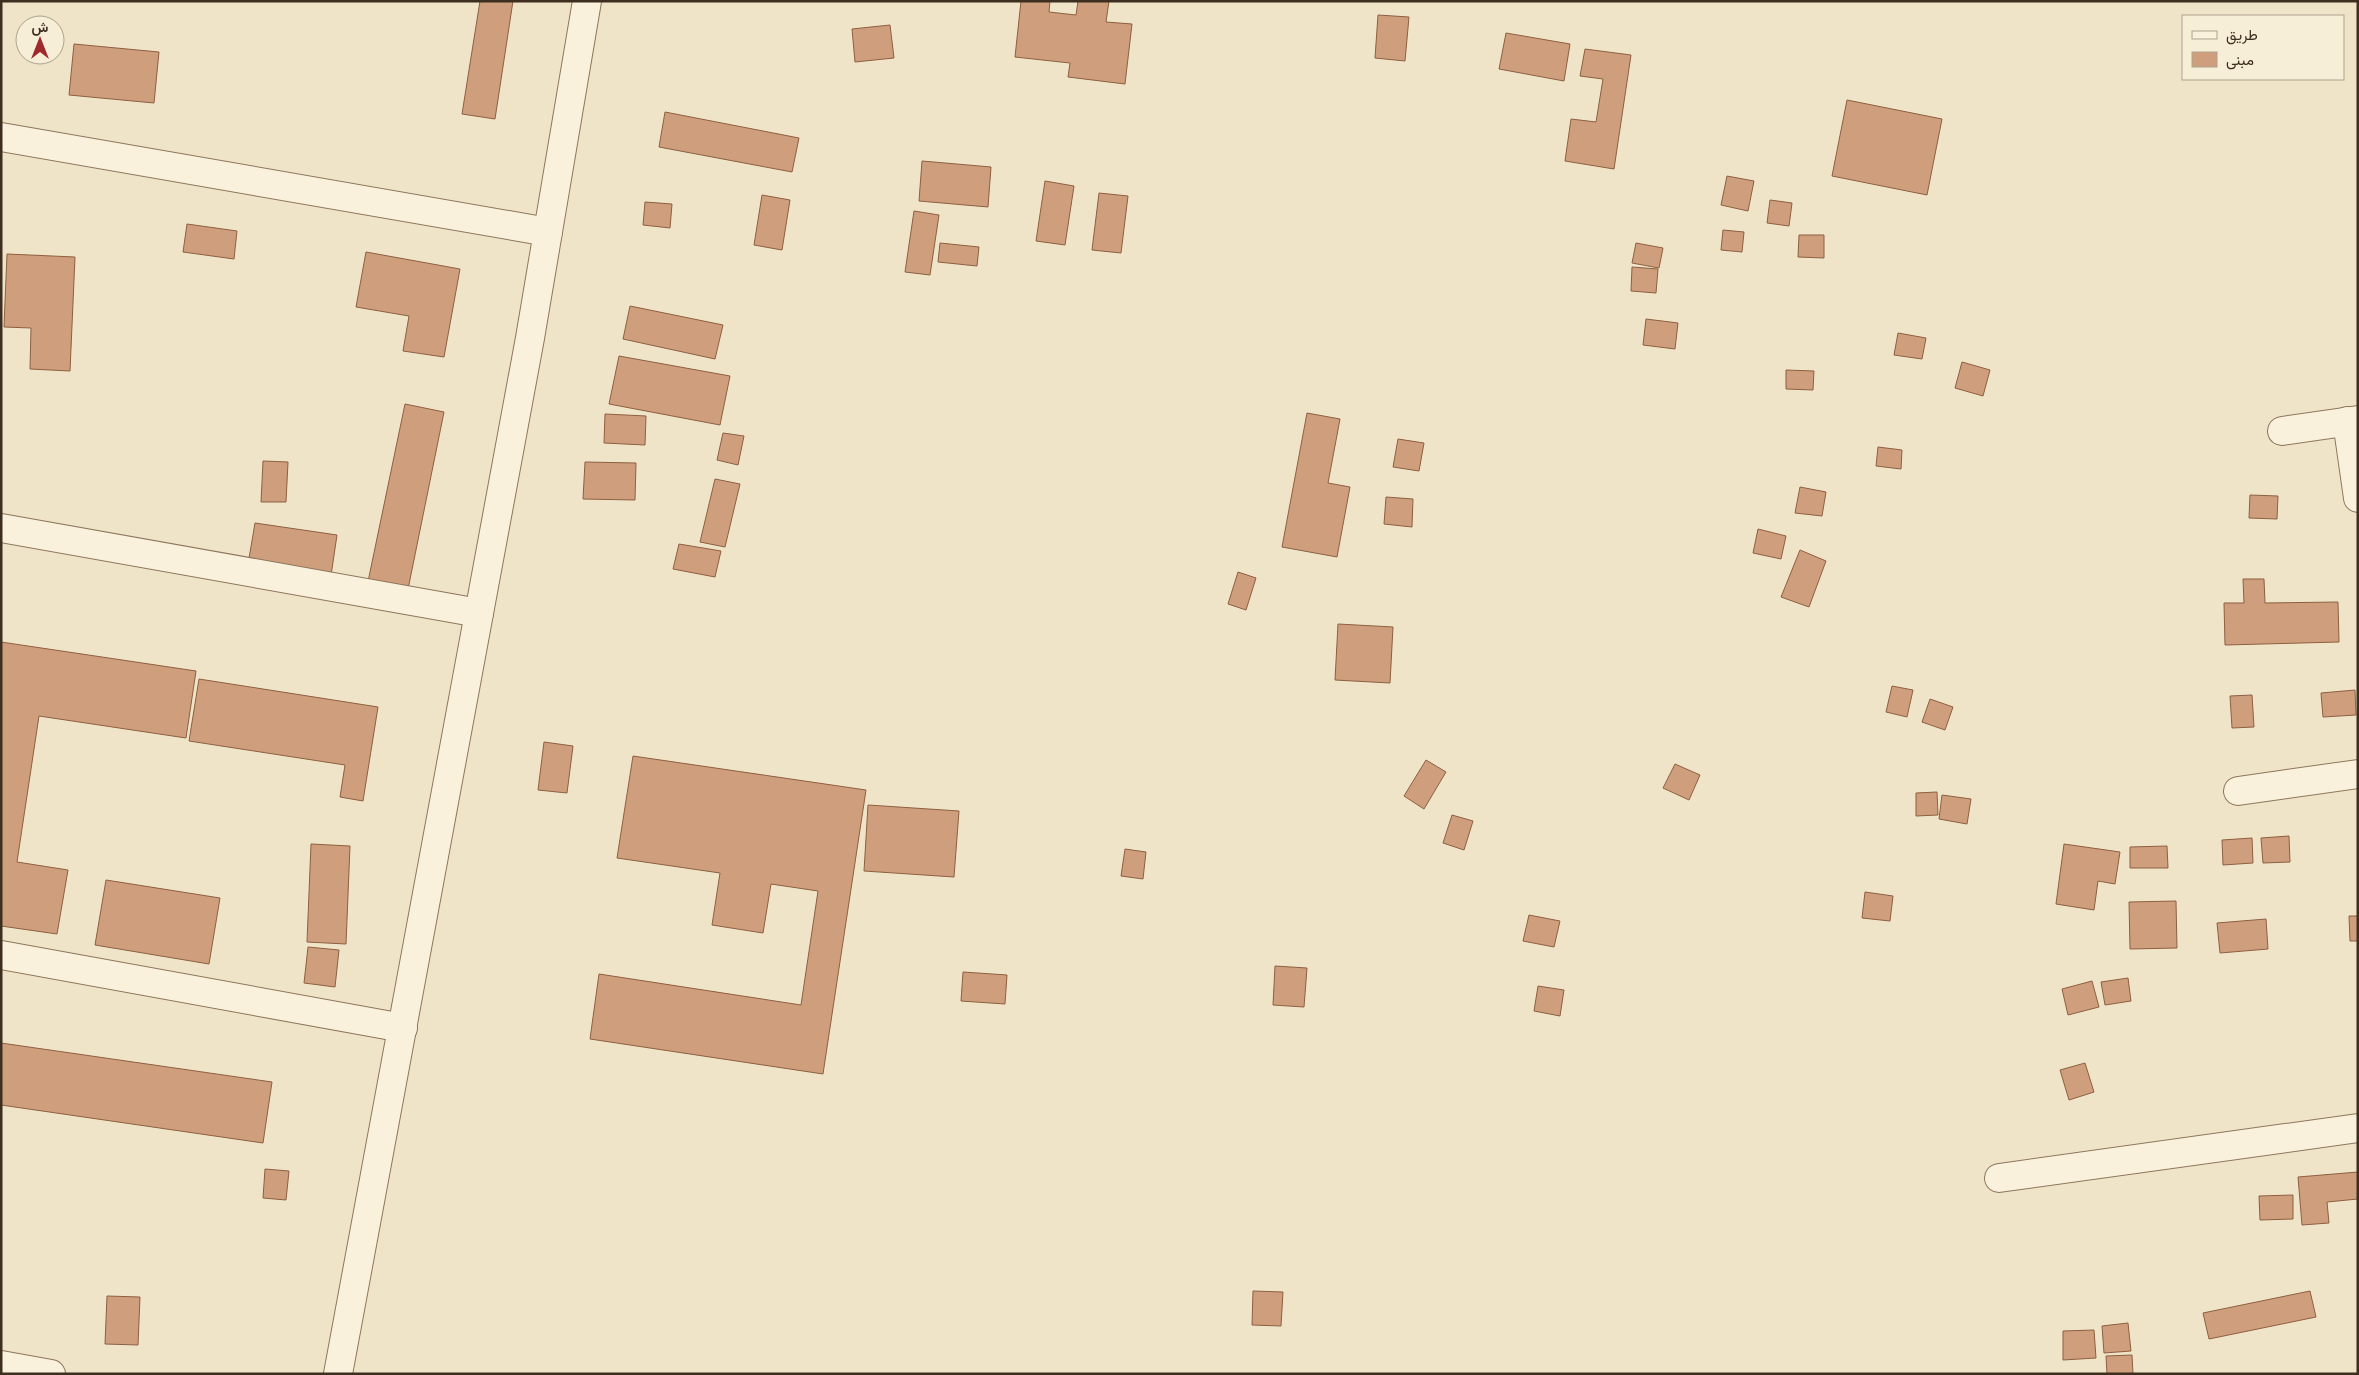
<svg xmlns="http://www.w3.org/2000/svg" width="2359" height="1375" font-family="Lora,Vazirmatn,serif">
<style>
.building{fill:#cf9f7d;stroke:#8d5f41}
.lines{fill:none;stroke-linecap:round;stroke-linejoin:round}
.minor-casing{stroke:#8d765c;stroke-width:30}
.minor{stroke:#faf1dc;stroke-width:28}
</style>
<rect width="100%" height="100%" fill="#f0e4c8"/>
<g class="building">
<polygon points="480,1 513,1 495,119 462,114"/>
<polygon points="1021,1 1050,1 1049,12 1076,15 1078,1 1109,1 1106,22 1132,24 1125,84 1068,77 1070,63 1015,57"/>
<polygon points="1378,15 1409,17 1405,61 1375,58"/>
<polygon points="890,25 894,58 855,62 852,29"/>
<polygon points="1506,33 1570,44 1564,81 1499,69"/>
<polygon points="74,44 159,52 154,103 69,95"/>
<polygon points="1585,49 1631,55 1614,169 1565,161 1571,119 1596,122 1603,79 1580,76"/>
<polygon points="1847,100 1942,119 1927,195 1832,176"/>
<polygon points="665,112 799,138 792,172 659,147"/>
<polygon points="922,161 991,167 988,207 919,201"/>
<polygon points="1727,176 1754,181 1748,211 1721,205"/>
<polygon points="1045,181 1074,186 1065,245 1036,241"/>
<polygon points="1099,193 1128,196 1121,253 1092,250"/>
<polygon points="762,195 790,200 782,250 754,245"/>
<polygon points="1770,200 1792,203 1789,226 1767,223"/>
<polygon points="645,202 672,204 670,228 643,225"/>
<polygon points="914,211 939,215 930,275 905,272"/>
<polygon points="187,224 237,231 234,259 183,252"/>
<polygon points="1723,230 1744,232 1742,252 1721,250"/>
<polygon points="1799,235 1824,235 1824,258 1798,257"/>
<polygon points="940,243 979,247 977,266 938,262"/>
<polygon points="1636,243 1663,248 1659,268 1632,263"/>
<polygon points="366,252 460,269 444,357 403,351 409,316 356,307"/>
<polygon points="7,254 75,257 70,371 30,369 31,328 4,327"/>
<polygon points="1632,267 1658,269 1656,293 1631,291"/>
<polygon points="630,306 723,325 715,359 623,339"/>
<polygon points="1646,319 1678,323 1675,349 1643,345"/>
<polygon points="1898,333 1926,338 1922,359 1894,355"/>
<polygon points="619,356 730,376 720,425 609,404"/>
<polygon points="1962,362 1990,370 1983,396 1955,388"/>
<polygon points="1786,370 1814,371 1813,390 1786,389"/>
<polygon points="405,404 444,412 405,604 365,596"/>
<polygon points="1307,413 1340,419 1328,483 1350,487 1337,557 1282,547"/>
<polygon points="605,414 646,416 645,445 604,443"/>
<polygon points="723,433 744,436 738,465 717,460"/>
<polygon points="1398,439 1424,443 1419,471 1393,467"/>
<polygon points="1878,447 1902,450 1901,469 1876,466"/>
<polygon points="263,461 288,462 286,502 261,502"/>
<polygon points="585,462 636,463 635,500 583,499"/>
<polygon points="715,479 740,484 725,547 700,542"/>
<polygon points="1800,487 1826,492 1822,516 1795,513"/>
<polygon points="2250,495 2278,496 2277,519 2249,518"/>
<polygon points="1386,497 1413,499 1412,527 1384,524"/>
<polygon points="255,523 337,535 329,589 246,576"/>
<polygon points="1758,529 1786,536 1781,559 1753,553"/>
<polygon points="679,544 721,551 715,577 673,569"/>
<polygon points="1800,550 1826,561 1809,607 1781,597"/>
<polygon points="1238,572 1256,578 1246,610 1228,604"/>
<polygon points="2243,579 2264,579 2265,603 2338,602 2339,642 2225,645 2224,603 2244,603"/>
<polygon points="1338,624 1393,627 1390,683 1335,680"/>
<polygon points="1,642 196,671 186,738 39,716 17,862 68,870 57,934 1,926"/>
<polygon points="199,679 378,707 363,801 340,797 345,765 189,741"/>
<polygon points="1892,686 1913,690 1907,717 1886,712"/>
<polygon points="2355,690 2356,715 2323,717 2321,693"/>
<polygon points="2252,695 2254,727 2232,728 2230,696"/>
<polygon points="1930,699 1953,707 1945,730 1922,722"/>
<polygon points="544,742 573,746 567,793 538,790"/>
<polygon points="633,756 866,790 823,1074 590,1039 599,974 801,1005 818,891 771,884 763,933 712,925 720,873 617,858"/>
<polygon points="1426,760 1446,772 1424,809 1404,796"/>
<polygon points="1675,764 1700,775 1689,800 1663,788"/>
<polygon points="1937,792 1938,815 1916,816 1916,793"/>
<polygon points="1942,795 1971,799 1967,824 1939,819"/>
<polygon points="868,805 959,811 954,877 864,871"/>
<polygon points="1452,815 1473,821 1464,850 1443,843"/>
<polygon points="2289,836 2290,862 2263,863 2261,838"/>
<polygon points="2252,838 2253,863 2223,865 2222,840"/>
<polygon points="311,844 350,846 346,944 307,942"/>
<polygon points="2064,844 2120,852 2115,884 2098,881 2094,910 2056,904"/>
<polygon points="2167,846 2168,868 2130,868 2130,847"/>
<polygon points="1125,849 1146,852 1143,879 1121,876"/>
<polygon points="106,880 220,898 209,964 95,945"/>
<polygon points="1865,892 1893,896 1890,921 1862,918"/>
<polygon points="2176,901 2177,948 2130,949 2129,902"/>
<polygon points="1529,915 1560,921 1554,947 1523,941"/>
<polygon points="2349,916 2358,916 2358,941 2350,941"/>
<polygon points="2266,919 2268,949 2220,953 2217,923"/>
<polygon points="308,947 339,950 335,987 304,983"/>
<polygon points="1275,966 1307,968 1304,1007 1273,1005"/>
<polygon points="963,972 1007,975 1005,1004 961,1001"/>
<polygon points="2128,978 2131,1001 2105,1005 2101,982"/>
<polygon points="2092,981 2099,1007 2068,1015 2062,989"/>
<polygon points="1538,986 1564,990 1560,1016 1534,1011"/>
<polygon points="1,1043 272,1082 263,1143 1,1105"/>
<polygon points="2085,1063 2094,1092 2069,1100 2060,1070"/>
<polygon points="265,1169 289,1171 286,1200 263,1198"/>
<polygon points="2358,1172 2358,1199 2327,1202 2329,1223 2302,1225 2298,1177"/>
<polygon points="2293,1195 2293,1219 2260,1220 2259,1196"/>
<polygon points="1253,1291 1283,1292 1281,1326 1252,1325"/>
<polygon points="2310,1291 2316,1317 2209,1339 2203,1313"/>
<polygon points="107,1296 140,1297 138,1345 105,1344"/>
<polygon points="2128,1323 2131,1351 2104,1353 2102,1326"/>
<polygon points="2094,1330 2096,1358 2063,1360 2063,1331"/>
<polygon points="2132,1355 2133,1374 2107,1374 2106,1356"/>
</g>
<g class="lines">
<defs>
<g id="minor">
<polyline points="1,137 548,232"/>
<polyline points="2347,421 2358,498"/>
<polyline points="2282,431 2358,420"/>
<polyline points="1,528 479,613"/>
<polyline points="2238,791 2358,774"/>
<polyline points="1,955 403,1028"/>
<polyline points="1999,1178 2358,1128"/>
<polyline points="1,1365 51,1374"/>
<polyline points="338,1374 530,338 587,1"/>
</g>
</defs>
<use href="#minor" class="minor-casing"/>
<use href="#minor" class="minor"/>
</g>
<rect width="2359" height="1375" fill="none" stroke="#3d2e20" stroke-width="5"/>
<rect x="2182" y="15" width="162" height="65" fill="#f7eed8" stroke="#ada18e"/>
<rect x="2192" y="31" width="25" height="8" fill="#faf1dc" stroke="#ada18e"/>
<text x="2226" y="40" font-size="15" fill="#3d2e20">طريق</text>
<rect x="2192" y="52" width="25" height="15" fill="#cf9f7d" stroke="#ada18e"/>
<text x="2226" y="65" font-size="15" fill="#3d2e20">مبنى</text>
<g transform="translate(40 40)"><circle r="24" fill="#f7eed8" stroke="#ada18e"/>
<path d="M0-4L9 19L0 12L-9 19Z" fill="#9e2a2b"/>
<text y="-8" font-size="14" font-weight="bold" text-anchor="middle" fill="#3d2e20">ش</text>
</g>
</svg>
